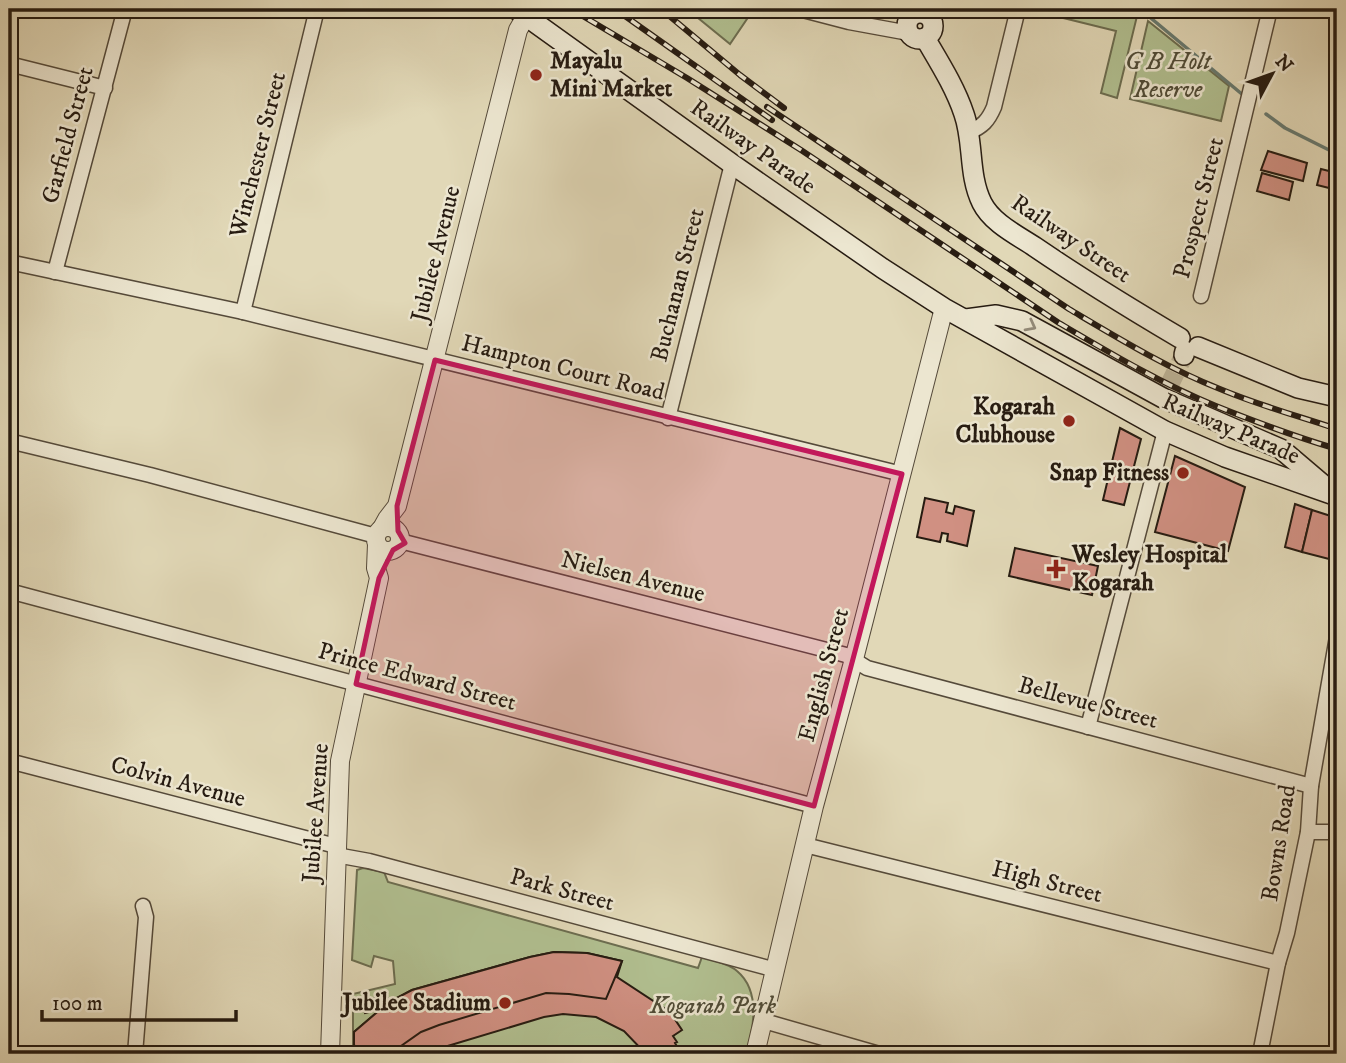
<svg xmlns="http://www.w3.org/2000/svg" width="1346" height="1063" font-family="'IM FELL DW Pica',serif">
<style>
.green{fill:#b1bf90;stroke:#6c6d50;stroke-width:2}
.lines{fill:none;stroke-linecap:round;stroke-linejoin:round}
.stream{stroke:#687a70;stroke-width:3.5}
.building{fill:#d09082;stroke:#261b11;stroke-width:2}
.secondary-tunnel{stroke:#bcb296;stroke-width:19;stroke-dasharray:19 10;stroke-linecap:butt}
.minor-casing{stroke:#554a3a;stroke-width:17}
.tertiary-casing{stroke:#554a3a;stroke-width:20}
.secondary-casing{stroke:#261b11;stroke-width:22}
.minor{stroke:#ece6d0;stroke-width:14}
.tertiary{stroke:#ece6d0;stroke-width:18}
.secondary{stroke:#ece6d0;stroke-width:19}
.rail-casing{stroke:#261b11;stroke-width:6}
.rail{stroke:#ece6d0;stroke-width:3.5;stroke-dasharray:10;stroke-linecap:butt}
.oneway{stroke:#938b7a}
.marked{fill:#c2185b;fill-opacity:0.2;stroke:#c2185b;stroke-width:5;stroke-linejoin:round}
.poi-dot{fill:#8f2418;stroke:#ece6d0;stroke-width:2.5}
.labels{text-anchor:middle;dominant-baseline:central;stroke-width:5;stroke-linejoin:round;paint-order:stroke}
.poi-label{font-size:24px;font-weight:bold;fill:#261b11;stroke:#ece6d0;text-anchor:end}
.park-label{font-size:24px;font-style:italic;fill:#504c37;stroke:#ece6d0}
.street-label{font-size:24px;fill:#261b11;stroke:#ece6d0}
</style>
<rect width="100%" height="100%" fill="#e1d8b7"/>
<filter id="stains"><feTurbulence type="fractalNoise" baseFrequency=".00286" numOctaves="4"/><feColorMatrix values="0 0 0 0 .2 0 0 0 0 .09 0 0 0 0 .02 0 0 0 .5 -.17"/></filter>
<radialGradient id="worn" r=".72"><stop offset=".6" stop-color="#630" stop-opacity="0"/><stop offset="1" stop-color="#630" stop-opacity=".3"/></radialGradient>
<g class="green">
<polygon points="687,9 744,9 751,13 730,44"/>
<polygon points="1036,9 1134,9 1138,12 1117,98 1101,93 1116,31 1035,11"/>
<polygon points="1148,21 1229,86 1221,121 1130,99"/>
<path d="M363 868 384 872 388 882 698 968 702 957C713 960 729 964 737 971 761 991 754 1028 746 1054H353V994L395 984 393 961 374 956 371 967 352 960 357 870Z"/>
</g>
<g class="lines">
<g class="stream">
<polyline points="1140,9 1243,95"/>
<polyline points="1266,114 1285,128 1337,154"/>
</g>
</g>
<g class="building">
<polygon points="1268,151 1307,163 1303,181 1261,170"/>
<polygon points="1321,169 1337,173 1337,190 1317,185"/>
<polygon points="1262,173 1293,182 1289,200 1257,191"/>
<polygon points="1120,428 1141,439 1124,505 1103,500"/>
<polygon points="1175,456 1245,487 1228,551 1155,532"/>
<polygon points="925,498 948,503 946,512 953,514 955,506 974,511 967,546 947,541 948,534 942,533 940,542 917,537"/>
<polygon points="1295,504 1312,510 1302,552 1285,547"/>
<polygon points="1312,510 1337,518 1332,545 1337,546 1337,558 1329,559 1302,552"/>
<polygon points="1015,548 1098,566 1092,595 1009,576"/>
<polygon points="554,952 587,953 622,961 617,977 670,1012 682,1030 673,1036 677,1042 675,1043 681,1054 646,1054 624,1031 596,1017 563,1014 544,1017 441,1048 428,1054 354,1054 357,1048 354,1045 354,1032 389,1002 412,990 530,957"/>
<polygon points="554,952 587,953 622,961 606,999 569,994 546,993 439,1025 421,1032 401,1046 394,1054 354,1054 357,1048 354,1045 354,1032 389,1002 412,990 530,957"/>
<polygon points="386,994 389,1002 380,1009 365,1013 361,1003"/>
</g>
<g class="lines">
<polyline class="secondary-tunnel" points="1167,390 1184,355"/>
<defs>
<g id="minor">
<polyline points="799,9 849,22 909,33"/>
<polyline points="9,64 105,88"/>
<path d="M968 133C983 126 988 121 994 107L1018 9"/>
<polyline points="9,262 243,312 902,474"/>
<polyline points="55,272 125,9"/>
<polyline points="1201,296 1270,9"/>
<polyline points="243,312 317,9"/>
<polyline points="668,418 732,164"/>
<polyline points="9,441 150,475 376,536"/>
<polyline points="400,541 846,655 867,668 1311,786"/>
<polyline points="9,591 814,806"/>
<polyline points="1088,727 1165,431"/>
<polyline points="9,761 336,846"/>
<polyline points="1308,832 1337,832"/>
<polyline points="805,845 1278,963"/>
<polyline points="336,855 369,861 776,970"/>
<polyline points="764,1021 879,1054"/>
<polyline points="135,1054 146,917 143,906"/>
<polyline points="1260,1054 1278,963 1287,933 1308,832 1311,786 1337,637"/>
</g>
<g id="tertiary">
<circle cx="388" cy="539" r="12"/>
<polyline points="382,528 387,519 397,506 518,30 526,16"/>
<polyline points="330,1054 340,761 379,578 376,568 377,544"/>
<polyline points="755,1054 814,806 854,659 944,308"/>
</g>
<g id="secondary">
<polyline points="516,9 732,164 882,268 944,308 1165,431 1225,457 1337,496"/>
<circle cx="920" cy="26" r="13"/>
<path d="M925 38C939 62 955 87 964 114 974 142 968 175 982 203 992 223 1017 235 1035 247 1082 279 1131 309 1180 338"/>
<polyline points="966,319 996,315 1022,321 1163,398 1281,449 1328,489"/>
<polyline points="1198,347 1298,388 1337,397"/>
<polyline points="1184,355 1185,351"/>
</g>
</defs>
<use href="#minor" class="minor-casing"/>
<use href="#tertiary" class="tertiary-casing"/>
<use href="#secondary" class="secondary-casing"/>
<use href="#minor" class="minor"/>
<use href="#tertiary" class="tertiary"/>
<use href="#secondary" class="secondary"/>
<defs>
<g id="rail">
<path d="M571 9 687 78 801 150 1059 323C1110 353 1162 384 1216 406 1256 422 1296 437 1337 449"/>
<polyline points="615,9 772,120"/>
<polyline points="661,9 740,75 784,108"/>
<path d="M767 107 1069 309C1118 338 1167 368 1220 389 1258 405 1298 416 1337 429"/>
</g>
</defs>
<use href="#rail" class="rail-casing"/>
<use href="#rail" class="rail"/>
</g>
<defs><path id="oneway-chevron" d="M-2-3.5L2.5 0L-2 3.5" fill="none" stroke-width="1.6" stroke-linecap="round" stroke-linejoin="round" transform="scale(1.75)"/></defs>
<use class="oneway" href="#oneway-chevron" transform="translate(1031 326) rotate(28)"/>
<path class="marked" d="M435 360 902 474 814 806 356 684 379 578 393 550 405 543 398 531 397 506Z"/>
<g class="poi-dot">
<circle cx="536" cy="75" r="7"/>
<circle cx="1069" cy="421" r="7"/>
<circle cx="1183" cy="473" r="7"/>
<path d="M1052.5 558.5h7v7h7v7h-7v7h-7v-7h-7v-7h7z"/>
<circle cx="505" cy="1003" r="7"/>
</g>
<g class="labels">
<g class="poi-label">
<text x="550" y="61" text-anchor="start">Mayalu<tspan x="550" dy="28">Mini Market</tspan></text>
<text x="1055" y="407">Kogarah<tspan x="1055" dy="28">Clubhouse</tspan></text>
<text x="1169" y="473">Snap Fitness</text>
<text x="1072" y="555" text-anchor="start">Wesley Hospital<tspan x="1072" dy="28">Kogarah</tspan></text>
<text x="491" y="1003">Jubilee Stadium</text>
</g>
<g class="park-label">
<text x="1168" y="62">G B Holt<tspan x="1168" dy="28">Reserve</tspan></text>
<text x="713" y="1006">Kogarah Park</text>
</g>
<g class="street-label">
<text transform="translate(68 135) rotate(-75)">Garfield Street</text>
<text transform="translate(753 147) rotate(35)">Railway Parade</text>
<text transform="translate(258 155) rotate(-76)">Winchester Street</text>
<text transform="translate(1199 208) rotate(-76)">Prospect Street</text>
<text transform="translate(1071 239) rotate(34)">Railway Street</text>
<text transform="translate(436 254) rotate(-76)">Jubilee Avenue</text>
<text transform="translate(678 285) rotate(-76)">Buchanan Street</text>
<text transform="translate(563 368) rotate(14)">Hampton Court Road</text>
<text transform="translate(1231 429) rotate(23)">Railway Parade</text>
<text transform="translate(633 577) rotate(14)">Nielsen Avenue</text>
<text transform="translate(824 675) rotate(-75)">English Street</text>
<text transform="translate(417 677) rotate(15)">Prince Edward Street</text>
<text transform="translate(1088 703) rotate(15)">Bellevue Street</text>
<text transform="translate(178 782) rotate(15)">Colvin Avenue</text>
<text transform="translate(316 813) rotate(-86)">Jubilee Avenue</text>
<text transform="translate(1279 843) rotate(-81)">Bowns Road</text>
<text transform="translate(1047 882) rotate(14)">High Street</text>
<text transform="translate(562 890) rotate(15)">Park Street</text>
</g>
</g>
<rect width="1346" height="1063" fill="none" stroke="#e1d8b7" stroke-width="35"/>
<rect x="10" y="10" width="1325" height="1042" fill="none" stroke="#261b11" stroke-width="3.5"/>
<rect x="18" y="18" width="1311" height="1028" fill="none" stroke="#261b11" stroke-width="2"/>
<g transform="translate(1272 74) rotate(49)" stroke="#ece6d0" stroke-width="5" paint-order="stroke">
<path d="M0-5L12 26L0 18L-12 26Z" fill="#261b11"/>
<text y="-10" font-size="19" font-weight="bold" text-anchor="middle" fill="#261b11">N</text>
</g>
<path d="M42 1010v10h194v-10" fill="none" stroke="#261b11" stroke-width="3.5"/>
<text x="52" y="1010" font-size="21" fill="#261b11" stroke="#ece6d0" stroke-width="5" paint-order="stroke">100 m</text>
<rect width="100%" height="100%" filter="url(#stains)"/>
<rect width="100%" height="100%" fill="url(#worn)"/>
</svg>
